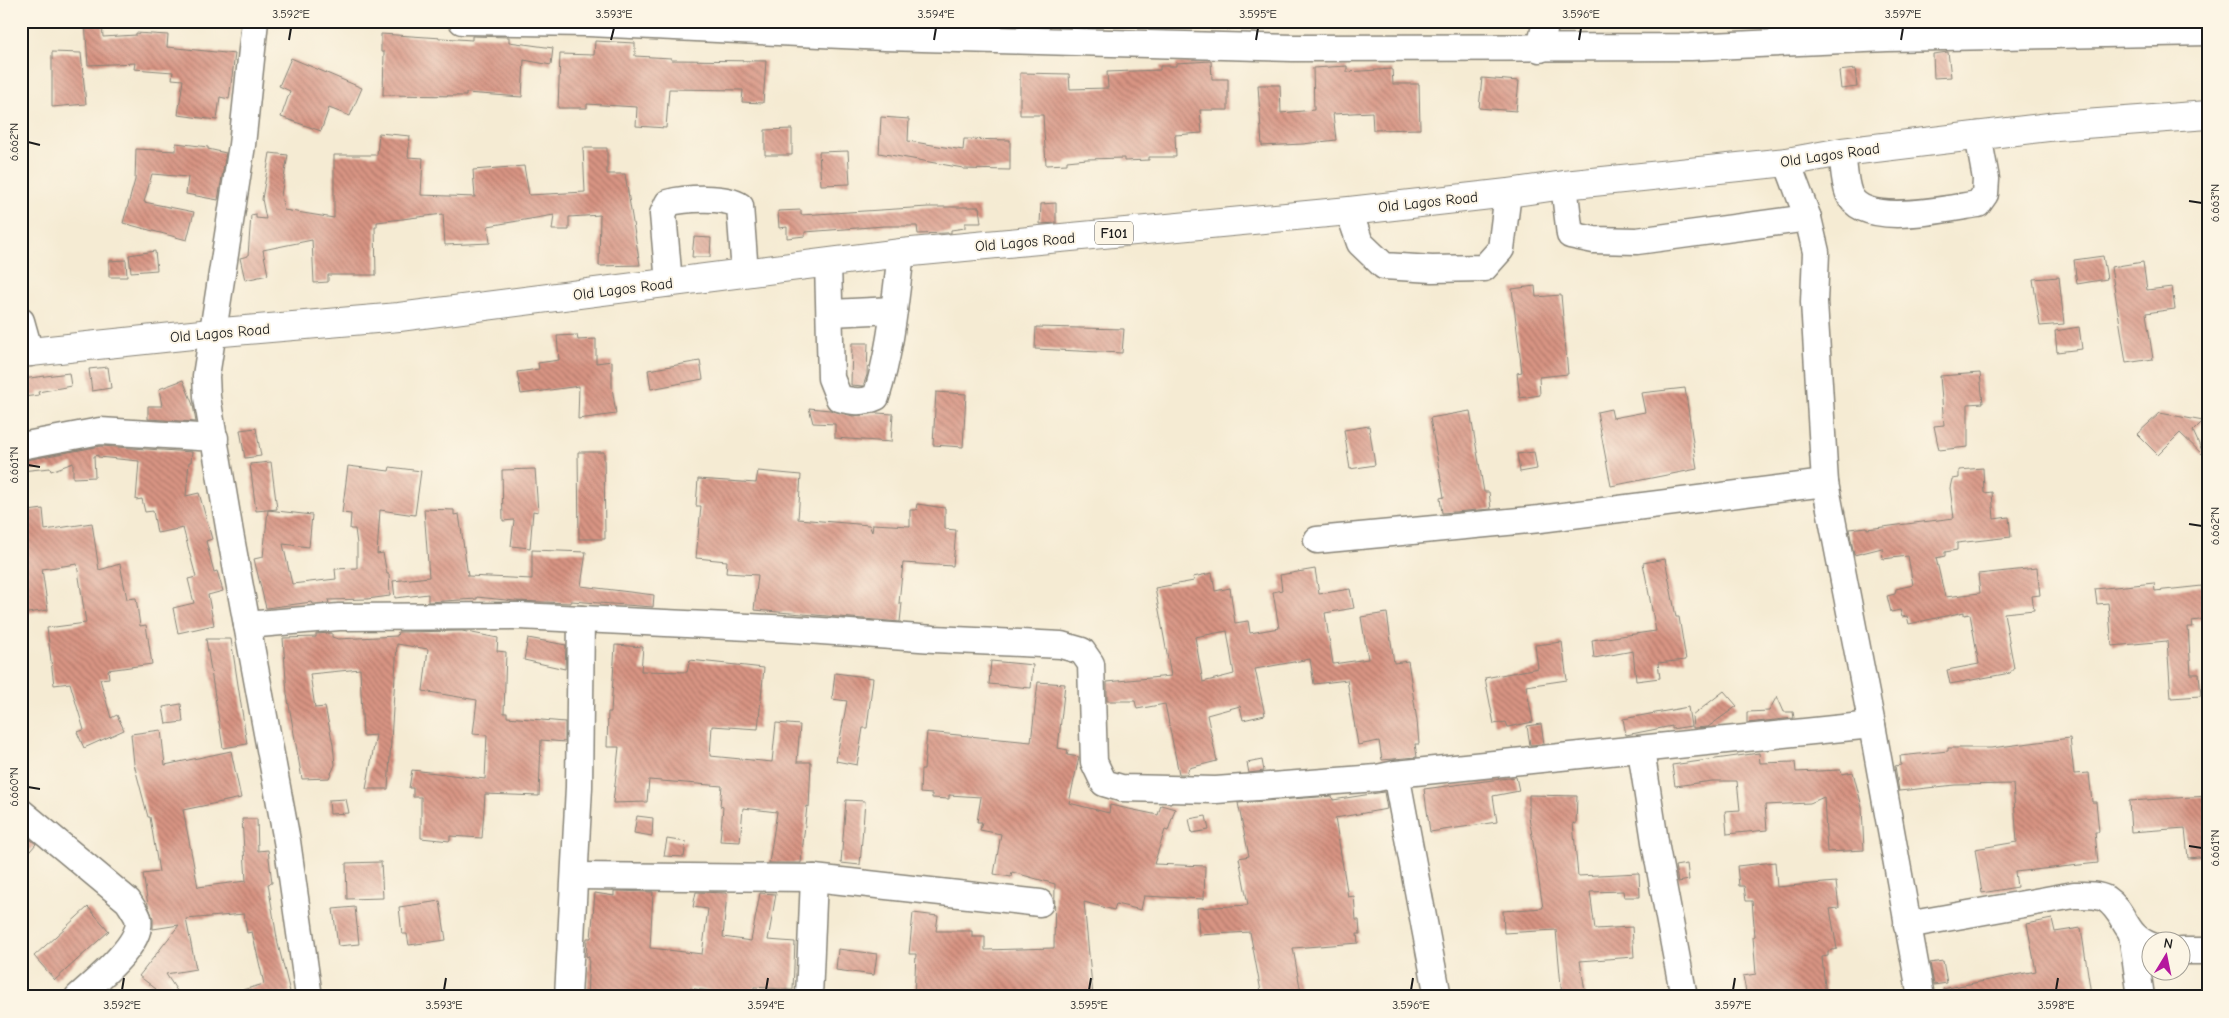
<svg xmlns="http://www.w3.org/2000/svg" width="2229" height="1018" font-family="'Comic Neue',sans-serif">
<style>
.building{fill:url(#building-back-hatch);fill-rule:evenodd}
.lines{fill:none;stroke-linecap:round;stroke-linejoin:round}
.minor-casing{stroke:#888478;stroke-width:29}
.major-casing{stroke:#888478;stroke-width:30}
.minor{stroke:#fff;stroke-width:26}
.major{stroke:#fff;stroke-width:28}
.ticks{fill:none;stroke:#1c1c1c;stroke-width:2}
.labels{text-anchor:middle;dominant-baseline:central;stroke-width:4;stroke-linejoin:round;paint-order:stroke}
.shield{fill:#fcf5e5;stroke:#5f5d58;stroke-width:1}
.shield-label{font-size:14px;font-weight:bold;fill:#1c1c1c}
.street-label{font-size:15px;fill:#1c1c1c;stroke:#fcf5e5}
.neatline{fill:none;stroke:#1c1c1c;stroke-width:2}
.ticks-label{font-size:12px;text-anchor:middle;fill:#1c1c1c}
</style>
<defs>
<pattern id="building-back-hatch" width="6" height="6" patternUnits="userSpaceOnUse" patternTransform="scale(1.25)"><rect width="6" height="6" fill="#d89483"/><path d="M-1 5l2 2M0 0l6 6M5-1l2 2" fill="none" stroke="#ae786a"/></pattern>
</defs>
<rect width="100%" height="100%" fill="#fcf5e5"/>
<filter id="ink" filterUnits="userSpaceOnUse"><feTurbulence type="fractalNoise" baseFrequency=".02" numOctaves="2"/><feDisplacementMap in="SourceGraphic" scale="10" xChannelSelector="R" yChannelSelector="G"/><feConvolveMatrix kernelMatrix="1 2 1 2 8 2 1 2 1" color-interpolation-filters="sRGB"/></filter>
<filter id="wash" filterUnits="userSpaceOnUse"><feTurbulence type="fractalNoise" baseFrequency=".0096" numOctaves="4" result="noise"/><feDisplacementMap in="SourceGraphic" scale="20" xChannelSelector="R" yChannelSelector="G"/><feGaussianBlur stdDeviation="1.12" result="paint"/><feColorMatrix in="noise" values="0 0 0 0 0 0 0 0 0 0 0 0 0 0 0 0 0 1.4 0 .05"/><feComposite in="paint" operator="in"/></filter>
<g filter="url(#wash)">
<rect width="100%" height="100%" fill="#f5ebd3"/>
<g id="blocks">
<g class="building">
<polygon points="85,21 102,21 103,37 136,35 136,33 168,35 167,47 235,54 229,99 220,97 217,120 178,115 183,80 172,79 173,72 134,69 135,63 88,65"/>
<polygon points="381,34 472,40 472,36 509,37 509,42 553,48 551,65 524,60 522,97 466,93 466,96 383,95 384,52 381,52"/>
<polygon points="595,41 635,43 635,56 671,58 671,60 766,61 763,103 742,102 743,90 669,89 666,128 636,126 637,107 587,104 587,108 558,108 560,54 594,55"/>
<polygon points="52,52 81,53 86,104 52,107"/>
<polygon points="1948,52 1951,77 1934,78 1933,54"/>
<polygon points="291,58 362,88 350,116 329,108 321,131 281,117 290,91 279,86"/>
<polygon points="1211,61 1212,79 1228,79 1228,110 1200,110 1202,133 1175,135 1176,157 1149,157 1149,160 1124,161 1124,158 1087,159 1067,161 1067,164 1046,165 1043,115 1020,115 1020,73 1069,74 1070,89 1108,88 1107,72 1160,70 1160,66 1176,66 1176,63"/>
<polygon points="1347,66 1347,72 1392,69 1393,84 1419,84 1420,129 1373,130 1372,112 1333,114 1336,140 1303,144 1262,146 1258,85 1280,85 1281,113 1314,110 1313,68"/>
<polygon points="1855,69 1857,87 1841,89 1839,71"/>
<polygon points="1482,78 1519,81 1516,111 1479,108"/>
<polygon points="881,117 909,119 908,141 963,150 964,139 1010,140 1010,170 963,169 963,168 879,153"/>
<polygon points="792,129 792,155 765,155 765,130"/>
<polygon points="379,133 410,136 408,157 423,158 421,195 475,197 473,170 524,166 529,195 585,192 583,148 607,148 607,174 625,174 640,265 599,266 600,215 569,217 569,230 552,230 554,215 488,226 490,243 445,245 443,214 377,222 377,227 375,227 376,275 328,275 328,282 314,283 312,240 263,250 268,275 245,280 240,258 248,256 251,215 256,214 256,218 266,219 262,199 270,153 288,155 281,195 284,210 334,218 334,155 377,155"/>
<polygon points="176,143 208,147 208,149 226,153 218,200 186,194 188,177 152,174 144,202 194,212 187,240 123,223 135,180 136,149 176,151"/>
<polygon points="848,151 850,184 821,185 819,152"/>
<polygon points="1056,203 1056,223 1040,224 1041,204"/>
<polygon points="928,207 979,207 981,223 965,223 965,228 951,230 951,233 947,233 918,234 917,226 884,226 805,232 805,236 787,238 787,227 779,228 778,211 801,210 801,215"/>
<polygon points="694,237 711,238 710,257 692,257"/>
<polygon points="155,251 157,270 131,272 129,255"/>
<polygon points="2103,256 2107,279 2077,284 2074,260"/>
<polygon points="126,260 127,277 109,277 109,261"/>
<polygon points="2143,262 2147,290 2172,287 2175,309 2146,313 2153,359 2126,363 2111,267"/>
<polygon points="2059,277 2064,324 2040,326 2033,279"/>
<polygon points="1535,286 1536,297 1561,295 1568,374 1539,377 1540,395 1520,398 1517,373 1522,372 1512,289"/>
<polygon points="1036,327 1124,329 1122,353 1035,349"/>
<polygon points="2079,327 2082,349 2057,352 2055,331"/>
<polygon points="577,335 578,340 596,339 596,363 612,361 612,387 616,414 578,419 579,386 521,394 517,372 539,369 538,363 559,360 557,336"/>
<polygon points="852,343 868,343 867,375 863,386 851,385"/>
<polygon points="700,361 703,379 651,389 648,370"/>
<polygon points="108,367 111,388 92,391 89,369"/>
<polygon points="69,373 71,386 38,392 39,395 24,397 22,379"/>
<polygon points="1980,373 1983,403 1968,404 1968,447 1939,450 1934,426 1944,425 1940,376"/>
<polygon points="183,380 193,405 196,422 148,419 148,406 162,406 159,389"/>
<polygon points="1685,388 1697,469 1611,486 1597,412 1611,409 1613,418 1645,412 1641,393"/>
<polygon points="936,392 966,394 963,447 933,445"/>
<polygon points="809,408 830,410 853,416 877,413 893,414 891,442 835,438 835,424 813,423"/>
<polygon points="1470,411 1484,492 1489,492 1491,509 1442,513 1440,498 1444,497 1430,418"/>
<polygon points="2160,413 2203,421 2193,431 2203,453 2202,454 2180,433 2158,455 2137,434"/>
<polygon points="1369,426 1375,465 1350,469 1344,430"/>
<polygon points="256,428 261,456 245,458 240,430"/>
<polygon points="101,446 192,452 191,462 189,462 186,496 199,493 212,539 206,541 214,572 217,571 223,591 208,595 214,625 178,633 173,608 194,603 188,579 196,577 183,528 157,533 153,511 145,512 142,499 136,500 139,461 98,457 98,455 94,456 95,477 73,478 73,463 51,471 50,468 21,471 21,461"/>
<polygon points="578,452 604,452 605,539 579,539"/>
<polygon points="1534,452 1537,469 1520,472 1517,454"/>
<polygon points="271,462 277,509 256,511 250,464"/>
<polygon points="348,466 389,471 390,467 421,471 415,515 380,510 377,554 383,553 387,574 389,574 390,596 367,599 328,600 329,603 313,604 312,602 266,608 254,559 263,557 268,510 312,515 309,547 283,544 292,584 336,579 335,569 357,568 357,544 355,529 350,529 351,514 342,513"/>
<polygon points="1983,468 1984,493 1992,492 1994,519 2009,517 2011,537 1957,543 1957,550 1945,552 1945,556 1936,558 1945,597 1980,593 1978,574 2037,568 2040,595 2032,596 2034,610 2004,613 2014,668 2010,673 1950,684 1947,670 1979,664 1970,614 1964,615 1964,612 1909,624 1907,616 1902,617 1900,610 1891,612 1887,596 1895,594 1896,589 1913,585 1908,556 1883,559 1882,548 1854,555 1849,529 1867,527 1867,529 1954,518 1950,488 1952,479 1959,478 1959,470"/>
<polygon points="535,469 538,512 533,511 530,548 511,546 514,520 503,521 502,470"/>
<polygon points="758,471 801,475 798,519 869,525 872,532 873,524 910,526 910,510 916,510 917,504 945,508 945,529 956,530 953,566 903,563 899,603 902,603 900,622 754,610 758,575 726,573 727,561 696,558 701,506 696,506 698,479 756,483"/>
<polygon points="43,509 45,530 92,523 99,570 120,564 127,599 136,598 140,626 146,625 152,664 108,670 109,678 100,679 111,718 117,715 124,730 84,748 77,732 84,730 70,683 54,685 47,628 86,623 77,564 42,569 48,610 21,614 21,512"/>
<polygon points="424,509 454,510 454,515 459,514 468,576 532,579 532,550 586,552 581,586 654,595 653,607 571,601 571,603 515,601 477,597 477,599 428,602 428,594 395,598 393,581 429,577"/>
<polygon points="1665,559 1676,617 1679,617 1686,660 1658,663 1660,678 1636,681 1633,651 1594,658 1592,640 1656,631 1643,563"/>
<path d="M1315 569 1319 594 1350 589 1354 608 1325 613 1333 664 1368 659 1361 617 1387 613 1394 663 1408 661 1417 721 1419 744H1415L1417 757 1382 760 1379 741 1358 745 1347 680 1314 684 1310 659 1255 669 1265 715 1243 720 1240 706 1207 715 1217 761 1189 768 1187 774H1179L1165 704 1137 709 1135 701H1107V682L1171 676 1155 588 1194 581 1193 577 1212 573 1215 591 1230 588 1235 623 1248 621 1250 633 1279 628 1273 592 1282 590 1280 575ZM1227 631 1234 674 1203 682 1195 637Z"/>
<polygon points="2154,583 2155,591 2202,586 2206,619 2192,621 2193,627 2188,627 2191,674 2199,674 2201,696 2171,698 2167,641 2112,646 2108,603 2097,604 2095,589"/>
<polygon points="462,631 498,638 497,651 506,652 504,713 507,713 507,717 565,722 565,742 541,740 539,796 485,794 482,838 450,836 450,841 421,838 421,797 413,797 413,788 409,788 412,770 485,779 487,735 473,734 477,700 423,691 428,649 397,644 388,789 366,789 376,735 363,736 360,669 310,674 315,708 325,707 333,744 335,765 329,778 302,779 287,694 283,638 316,637 316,634 332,633 332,637 338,639 397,636 398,632"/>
<polygon points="528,638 566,645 565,669 524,660"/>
<polygon points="206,639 231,639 247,744 223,748"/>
<polygon points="1562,642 1567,680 1526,686 1533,722 1508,727 1506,722 1494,724 1485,678 1538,668 1535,645"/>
<polygon points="615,645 643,647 641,671 687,672 690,660 764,668 758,729 712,726 710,756 772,762 776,723 800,725 797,762 811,762 809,807 807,806 801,863 769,863 777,812 743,808 740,842 720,841 723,807 720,806 722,786 649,780 647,802 613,803 619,747 607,747 608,712 611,712"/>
<polygon points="991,661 1033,665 1031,688 989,684"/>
<polygon points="835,673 873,678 867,728 863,728 857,765 836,761 847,701 832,699"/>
<polygon points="1038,682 1065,684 1058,748 1068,750 1067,755 1079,757 1069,803 1109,813 1110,805 1158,815 1161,805 1175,809 1168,831 1165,830 1154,864 1205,866 1204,899 1144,896 1141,910 1116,904 1114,910 1084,902 1093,997 914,997 916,954 909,954 913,913 938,916 936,931 972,931 972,937 985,937 985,950 1054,948 1055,884 1012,872 1011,877 994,874 1001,834 980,830 982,822 977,822 981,797 949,795 949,799 932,798 932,794 920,793 921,769 924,769 927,732 1031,742"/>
<polygon points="1724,691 1737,706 1708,727 1693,728 1692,716"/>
<polygon points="1777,696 1784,712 1793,712 1794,718 1747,723 1747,712 1769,711"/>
<polygon points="181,704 183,722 166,724 163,707"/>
<polygon points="1688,707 1691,726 1672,729 1672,726 1626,735 1623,719"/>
<polygon points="1541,724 1544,744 1530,745 1527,726"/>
<polygon points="161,730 165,765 231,751 241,798 183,810 198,887 246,881 242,819 257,819 258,851 268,850 272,883 268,884 278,944 290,992 281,994 281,997 236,997 235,992 264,984 252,932 247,933 244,914 186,919 196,969 166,974 181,997 147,997 156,989 139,976 179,925 153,929 153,918 148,905 143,874 159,872 150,817 148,817 134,764 131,734"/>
<polygon points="2070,738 2074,774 2089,773 2092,802 2096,802 2099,832 2095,832 2098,863 2015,872 2017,887 1982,893 1975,849 2017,842 2013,784 1955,785 1899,791 1895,766 1901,765 1900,756 1948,751 1948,748 1991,748"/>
<polygon points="1759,753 1760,763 1795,762 1796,772 1841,770 1842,774 1853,772 1862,807 1864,850 1827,852 1824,797 1810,803 1765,805 1767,830 1727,834 1725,811 1740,810 1737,781 1712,781 1675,786 1672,765"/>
<polygon points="1262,760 1264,771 1249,773 1247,763"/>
<polygon points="1516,777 1519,791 1493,796 1497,822 1430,832 1424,789"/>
<polygon points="1384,792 1387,809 1335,818 1348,897 1354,896 1356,920 1359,920 1360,934 1357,934 1358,943 1293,948 1301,993 1262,997 1250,932 1199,935 1197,908 1248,905 1239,858 1249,856 1238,803 1332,796 1333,800"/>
<polygon points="1529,795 1577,796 1576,824 1573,823 1578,876 1639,873 1640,897 1624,897 1623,891 1590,892 1595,929 1632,927 1634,957 1580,961 1586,997 1562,997 1556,930 1504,933 1503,911 1543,908 1529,816"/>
<polygon points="2208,796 2208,856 2188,858 2185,828 2131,832 2129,801"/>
<polygon points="346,799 349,813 330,814 329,800"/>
<polygon points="846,800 865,801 860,865 841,863"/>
<polygon points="637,816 653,818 652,836 634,833"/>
<polygon points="1206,816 1209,830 1192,833 1189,819"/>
<polygon points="21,832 36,844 30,851 21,843"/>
<polygon points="667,839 686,842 684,857 664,856"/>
<polygon points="381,862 383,898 347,899 346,863"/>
<polygon points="1775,862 1777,887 1836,882 1839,908 1830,909 1837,949 1828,951 1828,956 1822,957 1826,997 1747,997 1743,976 1756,974 1753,937 1755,936 1752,901 1746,901 1744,886 1739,886 1737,866"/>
<polygon points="1687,864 1689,880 1678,882 1675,866"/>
<polygon points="614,891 653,892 650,948 702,954 708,909 693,907 696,892 727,893 723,937 751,941 760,893 776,894 768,940 795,942 793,990 754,987 753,997 690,988 689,997 587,997 589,957 586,956 587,938 591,938 595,893 614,896"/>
<polygon points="440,901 446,940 409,945 407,934 402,934 399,907"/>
<polygon points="88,907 109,931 55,980 34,956"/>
<polygon points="355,907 359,944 338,946 333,909"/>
<polygon points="2052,919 2055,932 2081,928 2091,994 2072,997 1944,997 1943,989 2036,971 2027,924"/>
<polygon points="838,949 877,954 874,975 836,970"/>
<polygon points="1943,961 1947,983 1934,985 1930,963"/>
</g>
</g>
</g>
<g filter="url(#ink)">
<use href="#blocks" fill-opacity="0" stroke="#888478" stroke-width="1"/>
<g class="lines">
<defs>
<g id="minor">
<polyline points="255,21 242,145 206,376 207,397 230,533 287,841 309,997"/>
<polyline points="462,21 589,23 885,37 1293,48 1691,47 1887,38 2208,32"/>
<polyline points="1540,49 1546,21"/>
<path d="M1842 152C1844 165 1844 182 1849 194 1863 229 1949 208 1978 204L1985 194 1986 179 1978 135"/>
<polyline points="1787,162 1808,218 1816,252 1814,302 1825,483 1872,725 1921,997"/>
<polyline points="1564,185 1570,235 1594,240 1637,241 1808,218"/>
<polyline points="1349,211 1360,243 1384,266 1432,269 1484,268 1501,249 1508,193"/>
<path d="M828 263 831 378 839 398C853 402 863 403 876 397 891 351 895 301 901 253"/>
<path d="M669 283 663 214 668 203C685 198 726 196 740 206L745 273"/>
<polyline points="831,313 894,310"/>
<polyline points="21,321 30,353"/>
<polyline points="21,446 100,431 215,438"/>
<polyline points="1317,540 1540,519 1825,483"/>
<polyline points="247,625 339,617 519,616 793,629 934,639 1061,645 1082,651 1091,664 1094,762 1104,783 1121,788 1216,790 1377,778 1396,774 1872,725"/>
<polyline points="1641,750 1656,848 1684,997"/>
<polyline points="1396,774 1438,997"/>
<path d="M21 812 128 901C131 906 136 913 138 918 144 944 95 981 78 997"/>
<polyline points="576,876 814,878 1040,903"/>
<path d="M1907 925 2074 895C2084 895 2097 894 2106 899 2127 913 2123 936 2152 946"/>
<polyline points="2132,934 2141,997"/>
<polyline points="2182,951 2208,951"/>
<polyline points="568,997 579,787 581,619"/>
<polyline points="809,997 814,878"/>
</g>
<polyline id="major" points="21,353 211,333 399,317 901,253 1349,211 1508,193 1564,185 1787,162 1842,152 2057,126 2208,115"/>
</defs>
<use href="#minor" class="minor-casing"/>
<use href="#major" class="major-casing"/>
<use href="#minor" class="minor"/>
<use href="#major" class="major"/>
</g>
</g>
<path class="ticks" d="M289 40 291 28M611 40 614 28M934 40 936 28M1256 40 1258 28M1579 40 1581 28M1901 40 1903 28M28 142 40 145M2189 201 2202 203M28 465 40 467M2189 524 2202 526M28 787 40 789M2189 846 2202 848M122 990 124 978M444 990 446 978M766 990 768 978M1089 990 1091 978M1411 990 1413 978M1733 990 1735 978M2056 990 2058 978"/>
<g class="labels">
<rect class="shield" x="1095" y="221.5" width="38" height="23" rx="4"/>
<g class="shield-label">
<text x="1114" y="233">F101</text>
</g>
<g class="street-label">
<text transform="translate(1830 155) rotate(-8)">Old Lagos Road</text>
<text transform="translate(1428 202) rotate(-6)">Old Lagos Road</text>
<text transform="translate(1025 242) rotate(-5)">Old Lagos Road</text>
<text transform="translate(623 289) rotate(-7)">Old Lagos Road</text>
<text transform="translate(220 333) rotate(-5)">Old Lagos Road</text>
</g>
</g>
<rect width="2229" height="1018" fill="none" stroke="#fcf5e5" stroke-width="55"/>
<g transform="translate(2166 956) rotate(10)"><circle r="24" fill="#fcf5e5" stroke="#a29e95"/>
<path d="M0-4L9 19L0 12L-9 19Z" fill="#b5179e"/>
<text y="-8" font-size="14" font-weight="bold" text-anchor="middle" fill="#1c1c1c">N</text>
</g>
<rect x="28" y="28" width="2174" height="962" class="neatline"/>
<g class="ticks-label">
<text x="291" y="18">3.592°E</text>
<text x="614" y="18">3.593°E</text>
<text x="936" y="18">3.594°E</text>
<text x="1258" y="18">3.595°E</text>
<text x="1581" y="18">3.596°E</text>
<text x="1903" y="18">3.597°E</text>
<text transform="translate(14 142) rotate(-90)" y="4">6.662°N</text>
<text transform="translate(2215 203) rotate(-90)" y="4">6.663°N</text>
<text transform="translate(14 465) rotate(-90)" y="4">6.661°N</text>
<text transform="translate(2215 526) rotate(-90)" y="4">6.662°N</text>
<text transform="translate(14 787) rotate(-90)" y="4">6.660°N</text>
<text transform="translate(2215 848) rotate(-90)" y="4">6.661°N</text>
<text x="122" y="1009">3.592°E</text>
<text x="444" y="1009">3.593°E</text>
<text x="766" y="1009">3.594°E</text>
<text x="1089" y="1009">3.595°E</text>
<text x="1411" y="1009">3.596°E</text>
<text x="1733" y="1009">3.597°E</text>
<text x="2056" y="1009">3.598°E</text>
</g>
</svg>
